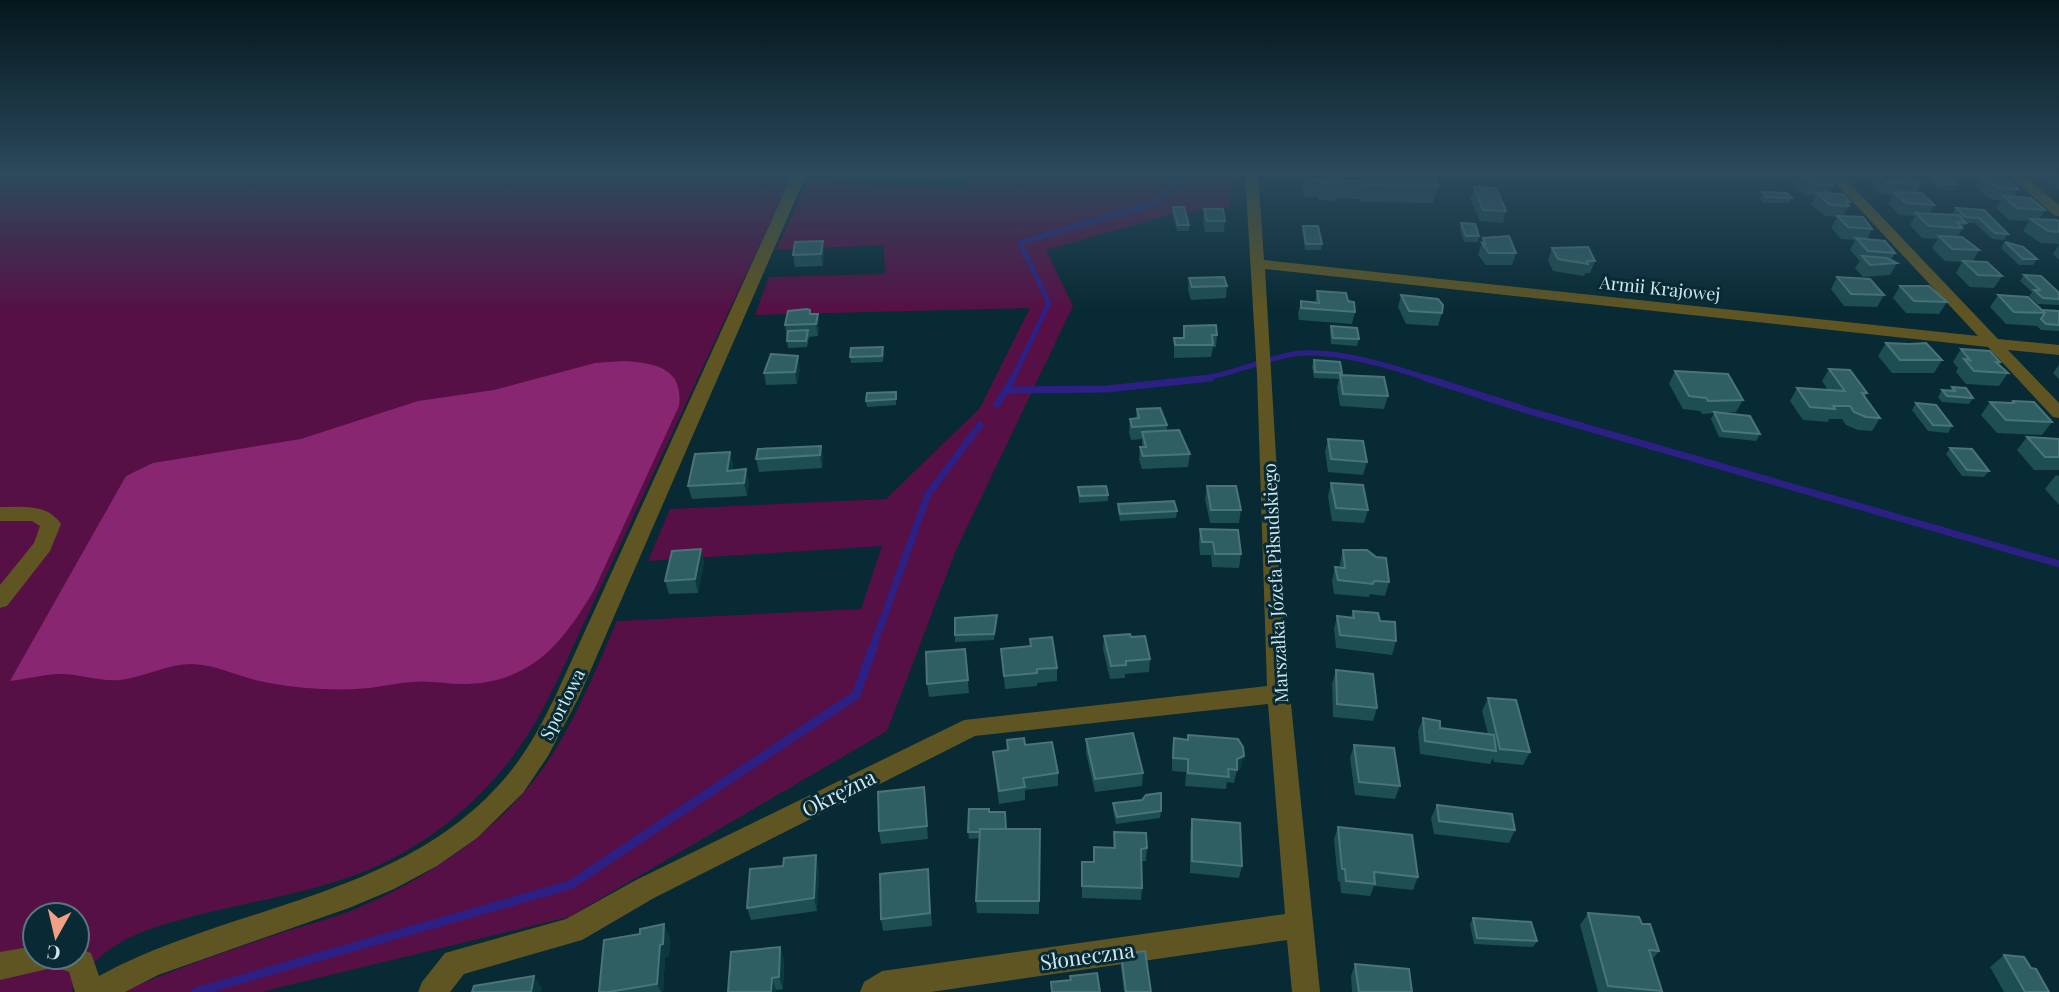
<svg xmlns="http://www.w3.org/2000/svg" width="2059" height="992" font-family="'Playfair Display',serif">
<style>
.green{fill:#561045;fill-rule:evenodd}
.forest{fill:#892671}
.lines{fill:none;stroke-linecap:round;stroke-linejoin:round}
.stream-far2{stroke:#2d2084;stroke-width:5}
.stream-far1{stroke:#2d2084;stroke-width:7}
.stream{stroke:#2d2084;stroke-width:9}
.street{fill:#5e5522;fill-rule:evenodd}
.wall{fill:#1d4e52}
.shaded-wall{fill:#0c393f}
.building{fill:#305f63;stroke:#497479;stroke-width:2}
.labels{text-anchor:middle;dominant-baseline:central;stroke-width:6;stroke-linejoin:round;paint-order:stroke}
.street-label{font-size:18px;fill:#d0e7ef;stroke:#072a34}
.near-street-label{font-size:21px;fill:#d0e7ef;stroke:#072a34}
</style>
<rect width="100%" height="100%" fill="#072a34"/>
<g class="green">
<path d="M0 173H793L558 679C549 696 541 715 530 731 493 792 430 846 363 872 310 893 253 901 198 915 174 922 146 928 123 941 102 953 83 971 71 992H0ZM35 915H77V957H35Z"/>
<path d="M970 173H1234L1229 208 1180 212 1046 250 1073 306 956 550 887 731 569 917 261 992H122C176 968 231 950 287 931 309 924 332 918 353 910 426 880 501 830 546 764 576 720 596 669 617 621L861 609 882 546 648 561 670 509 886 499 980 408 1030 308 755 315 769 277 885 274 884 245 776 250 808 181 966 188Z"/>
</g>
<path class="forest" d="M623 361C654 363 684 367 679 406L594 590C563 643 531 683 464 684 447 684 429 680 412 682 397 683 384 686 370 688 336 691 302 689 269 683 242 679 220 665 192 664 167 664 145 677 120 680 99 682 79 673 57 674 42 675 25 679 10 681L126 476 153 463 301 439 418 401 494 390 595 363Z"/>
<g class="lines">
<g class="stream-far2">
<polyline points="1012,380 1049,303 1020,243 1152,204 1190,173"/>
<path d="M1194 380C1227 376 1256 362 1288 355 1328 346 1394 367 1432 380"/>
</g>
<g class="stream-far1">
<polyline points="1426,378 1526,410 2059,564"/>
<polyline points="1007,390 1107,389 1210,378"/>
<polyline points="997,404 1013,378"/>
<polyline points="873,647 928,494 980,425"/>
</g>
<polyline class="stream" points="196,992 570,885 856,695 874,645"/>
<g class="street">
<path d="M793 173H807L579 697 548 756 523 793 477 838 437 866 394 889 349 908 158 975 125 992H75L69 972 56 967 0 980V952L35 946V957H77V948L91 953 99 976C231 904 402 899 505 778 526 754 541 725 555 697Z"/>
<polygon points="1245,173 1258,173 1264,260 1978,336 1826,173 1840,173 1998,339 2059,345 2059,355 2008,350 2059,403 2059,418 2053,417 1988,347 1265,269 1290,694 1320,992 1292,992 1287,940 931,992 860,992 864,982 882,971 1285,914 1268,704 975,736 654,898 582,940 464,974 450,992 418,992 422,982 445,953 566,919 636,880 964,720 1267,686 1257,375"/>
<polygon points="2006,173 2020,173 2059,205 2059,216 2054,215"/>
<path d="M0 507C22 507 47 503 61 524L50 551 7 606 0 608V585L34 543 40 526 32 521H0Z"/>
</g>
</g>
<g class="wall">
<polygon points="830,173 874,173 871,180 831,178"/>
<polygon points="1304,173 1419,173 1438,186 1433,203 1361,202 1360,199 1337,198 1337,201 1318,200 1318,197 1304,197 1302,185"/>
<polygon points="1734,173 1765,173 1762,178 1737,176"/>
<polygon points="1774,173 1806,173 1833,185 1829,193 1850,202 1848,205 1849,206 1843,216 1872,229 1867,239 1895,253 1891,260 1897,263 1890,275 1863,277 1855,268 1860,261 1850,250 1855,240 1841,239 1831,228 1837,217 1825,216 1811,204 1815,196 1807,195 1793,184 1797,175 1779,175"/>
<polygon points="1858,173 1902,173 1921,184 1916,193 1934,205 1929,214 1953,215 1952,214 1956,208 1984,210 2008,234 2004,240 1992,239 1975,223 1966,223 1959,235 1958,235 1956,237 1979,250 1973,261 2002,276 1994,288 1970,287 1956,273 1962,262 1945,261 1932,248 1938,239 1922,238 1910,225 1915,216 1899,215 1888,203 1893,195 1881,194 1870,183 1874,175 1859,174"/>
<polygon points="1921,173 1942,173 1957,184 1954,190 1939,189"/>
<polygon points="1957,173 1995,173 1992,177 2018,189 2013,197 2045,210 2039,219 2059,222 2059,244 2041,243 2023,231 2029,221 2009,220 1996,208 2001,200 1992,200 1975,188 1980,179 1964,179"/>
<polygon points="2049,173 2059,173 2059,190 2045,180"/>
<polygon points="1474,187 1506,211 1503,223 1480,221 1470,199"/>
<polygon points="1762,192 1792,198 1789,203 1763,203 1759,198"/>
<polygon points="1173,207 1189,225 1189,231 1177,231 1172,213"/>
<polygon points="1204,209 1225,221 1224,232 1205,232 1203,221"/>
<polygon points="1461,223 1479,236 1478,242 1464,242 1460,229"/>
<polygon points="1303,226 1322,244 1321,250 1305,250 1302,231"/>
<polygon points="1483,238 1516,253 1512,265 1486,265 1478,255"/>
<polygon points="823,241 824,253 823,266 795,267 793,255"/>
<polygon points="2005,242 2037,259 2033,265 2019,265 2001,248"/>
<polygon points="2059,245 2059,260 2053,254"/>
<polygon points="1552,248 1595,261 1590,273 1585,273 1584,276 1553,271 1548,260"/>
<polygon points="2024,275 2059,293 2059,305 2038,304 2029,296 2032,292 2020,281"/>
<polygon points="1837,277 1884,295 1877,307 1844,306 1831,289"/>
<polygon points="1189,278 1227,286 1226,298 1191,300 1188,290"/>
<polygon points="1900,286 1947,302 1939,314 1906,313 1893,298"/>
<polygon points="1317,291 1348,301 1355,312 1352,324 1299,320 1298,314 1301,301 1315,302"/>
<polygon points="1401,295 1442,313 1438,326 1406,324 1398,307"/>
<polygon points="1998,295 2042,310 2059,311 2059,331 2041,330 2037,326 2006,324 1990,307"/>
<polygon points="810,310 811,314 818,314 819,326 818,336 809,337 807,347 788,348 785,325"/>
<polygon points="1184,326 1217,335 1216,347 1213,347 1211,357 1174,358 1174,338 1183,338"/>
<polygon points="1331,326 1359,339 1357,346 1331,344 1330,333"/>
<polygon points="1886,343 1942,360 1934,373 1892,373 1878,356"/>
<polygon points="1961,349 2000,362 1999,365 2008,373 1999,386 1966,384 1956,372 1958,368 1953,362"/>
<polygon points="884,353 883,362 851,363 850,357"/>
<polygon points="1314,360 1342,373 1342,375 1388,396 1384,409 1340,406 1337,387 1339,379 1314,378 1312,367"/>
<polygon points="2059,365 2059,379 2053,373"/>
<polygon points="800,369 797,384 766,385 764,373"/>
<polygon points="1829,369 1867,393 1865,397 1880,418 1872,431 1858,430 1846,425 1842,419 1829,419 1828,422 1803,420 1790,401 1797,388 1828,390 1822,381"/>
<polygon points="1675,371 1743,400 1736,412 1723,413 1760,434 1756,441 1719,437 1711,419 1714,413 1702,414 1700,411 1683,409 1669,384"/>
<polygon points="1952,387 1973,398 1969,404 1942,402 1938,397 1942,390 1950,391"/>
<polygon points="896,392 896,405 867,407 866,401"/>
<polygon points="2013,401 2052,422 2042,435 1997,433 1981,415 1990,402 2011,403"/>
<polygon points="1916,403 1952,426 1948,433 1928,431 1912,410"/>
<polygon points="1137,409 1167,425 1167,431 1190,454 1188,467 1142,469 1139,460 1140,447 1142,447 1142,439 1131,440 1129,432 1130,419 1136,418"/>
<polygon points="2027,437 2059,439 2059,470 2034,470 2017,450"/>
<polygon points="1328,439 1367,462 1363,475 1328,472 1325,452"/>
<polygon points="821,446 823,459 822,468 759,472 756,459"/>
<polygon points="1950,448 1989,471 1984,477 1962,476 1946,454"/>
<polygon points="730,452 733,465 732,470 749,482 747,496 692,499 688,486"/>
<polygon points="2056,475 2059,476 2059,505 2045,489"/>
<polygon points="1331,483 1368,510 1364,523 1332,521 1328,496"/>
<polygon points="1207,486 1241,510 1239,523 1210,523 1205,499"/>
<polygon points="1078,487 1108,495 1108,501 1079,503"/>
<polygon points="1118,504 1177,511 1176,518 1120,521 1118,511"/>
<polygon points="1200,529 1241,554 1239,568 1212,567 1211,555 1200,555 1199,542"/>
<polygon points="701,549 704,562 698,593 669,594 665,581"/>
<polygon points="1343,550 1389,582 1385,596 1370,594 1369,597 1334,594 1332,581 1335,567 1340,568 1340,563"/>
<polygon points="1353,611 1380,621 1396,641 1392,655 1336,648 1334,629 1337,616 1351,617"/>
<polygon points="955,618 997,622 994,640 955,642"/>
<polygon points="1104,636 1131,637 1150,659 1149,672 1125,674 1125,678 1110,679 1103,649"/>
<polygon points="1030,639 1057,668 1057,681 1037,683 1037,686 1005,689 1001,649 1030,646"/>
<polygon points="965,649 969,693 929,697 927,684"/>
<polygon points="1336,670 1377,708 1373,721 1333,717 1332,684"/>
<polygon points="1488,698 1530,752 1523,765 1494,762 1493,758 1490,764 1420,754 1418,731 1423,718 1440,728 1488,734 1482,711"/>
<polygon points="1188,735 1241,769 1237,770 1234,783 1227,782 1226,789 1185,786 1186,772 1172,771 1172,751 1174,738 1187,740"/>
<polygon points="1086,739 1143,773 1142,786 1095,792 1086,753"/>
<polygon points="1007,740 1025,745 1058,773 1058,786 1025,790 1025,800 999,804 994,765 993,752 1007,750"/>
<polygon points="1354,745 1400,786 1395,799 1355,795 1350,758"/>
<polygon points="925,800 928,839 881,844 879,831"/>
<polygon points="1113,803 1161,811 1160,818 1116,824 1113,810"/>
<polygon points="1437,805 1515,830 1509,843 1434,834 1431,818"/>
<polygon points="989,812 1006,829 1040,829 1039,914 977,913 976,901 980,838 969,839 968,832"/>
<polygon points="1192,819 1242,866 1239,878 1190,873 1190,832"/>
<polygon points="1338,827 1418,877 1413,890 1374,886 1370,896 1341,893 1340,882 1338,881 1334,839"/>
<polygon points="1114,832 1147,848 1146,861 1141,861 1142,888 1141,900 1082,898 1082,862 1093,862 1094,847 1113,848"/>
<polygon points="819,868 817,911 751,920 747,908"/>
<polygon points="929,881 932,926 883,931 881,919"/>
<polygon points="1588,913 1642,924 1659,951 1652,960 1662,991 1662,992 1598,992 1580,925"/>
<polygon points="1473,918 1537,941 1533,947 1474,944 1470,924"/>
<polygon points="670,937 669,956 665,957 663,992 599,992"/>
<polygon points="1121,954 1151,992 1124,992 1120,960"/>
<polygon points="2004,955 2031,968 2049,992 2004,992 1990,967"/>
<polygon points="784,959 783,989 776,990 776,992 728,992"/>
<polygon points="1355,964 1412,992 1352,992 1351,976"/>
</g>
<g class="shaded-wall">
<polygon points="870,173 874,173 871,180"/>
<polygon points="823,241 824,253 823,266 821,254"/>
<polygon points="818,314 819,326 818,336 816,324"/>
<polygon points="798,356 800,369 797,384 795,372"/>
<polygon points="821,446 823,459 822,468 820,455"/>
<polygon points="730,452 733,465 730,484 727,471"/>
<polygon points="746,469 749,482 747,496 744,483"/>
<polygon points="701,549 704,562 698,593 695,579"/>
<polygon points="1244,756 1241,769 1237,770 1237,759"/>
<polygon points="816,855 819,868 817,911 814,898"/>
<polygon points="664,924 670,937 669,956 665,957 663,992 661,992 657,984 660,945"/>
<polygon points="780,947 784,959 783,989 779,977"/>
<polygon points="534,976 542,988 541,992 531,992"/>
<polygon points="772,978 776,990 776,992 771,992"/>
</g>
<g class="building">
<polygon points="1306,173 1433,174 1438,186 1364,185 1363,182 1339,181 1340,184 1321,183 1321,181 1307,180"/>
<polygon points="1799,173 1823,174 1833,185 1812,184"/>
<polygon points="1877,173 1902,173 1913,177 1921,184 1887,183"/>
<polygon points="1930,173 1942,173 1957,184 1942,184"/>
<polygon points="1982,177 2008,178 2018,189 1999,188"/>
<polygon points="1474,187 1496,188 1506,211 1483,210"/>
<polygon points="1762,192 1787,193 1792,198 1766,197"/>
<polygon points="1894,192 1922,193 1934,205 1906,203"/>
<polygon points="1817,193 1843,194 1850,202 1846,202 1849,206 1830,205"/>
<polygon points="2003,196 2031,198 2045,210 2017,208"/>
<polygon points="1173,207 1184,207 1189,225 1178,225"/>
<polygon points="1956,208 1984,210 2008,234 1995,233 1979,218 1965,217"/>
<polygon points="1204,209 1223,209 1225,221 1207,221"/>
<polygon points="1916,213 1959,215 1966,223 1957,222 1962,228 1929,226"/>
<polygon points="1837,216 1863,217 1872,229 1848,227"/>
<polygon points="2031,219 2057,220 2059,222 2059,232 2048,231"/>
<polygon points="1461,223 1475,224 1479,236 1466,236"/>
<polygon points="1303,226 1318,226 1322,244 1306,244"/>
<polygon points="1509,236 1516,253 1489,253 1482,243 1485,244 1483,238"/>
<polygon points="1939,236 1962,237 1979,250 1952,249"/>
<polygon points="1856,238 1885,241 1895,253 1868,251"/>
<polygon points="823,241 821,254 793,255 795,242"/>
<polygon points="2005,242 2023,247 2037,259 2023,259"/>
<polygon points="1588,247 1595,261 1587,261 1588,264 1558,259 1552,248"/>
<polygon points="1862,256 1887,258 1897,263 1870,265"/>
<polygon points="1963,261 1987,262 2002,276 1978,275"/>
<polygon points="2024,275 2041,276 2059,293 2059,299 2043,298 2034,290 2040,290"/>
<polygon points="1224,277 1227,286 1192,287 1189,278"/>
<polygon points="1837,277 1870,279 1884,295 1851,294"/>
<polygon points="1900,286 1929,286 1947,302 1914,301"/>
<polygon points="1317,291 1346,293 1348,301 1354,302 1355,312 1301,308 1301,301 1319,303"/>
<polygon points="1401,295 1438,299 1443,305 1442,313 1409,311"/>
<polygon points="1998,295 2028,297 2045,313 2014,312"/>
<polygon points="807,309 810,310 810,314 818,314 816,324 785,325 788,311"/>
<polygon points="2042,310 2059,311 2059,325 2046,324 2041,319 2045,313"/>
<polygon points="1216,325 1217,335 1212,335 1213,345 1175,345 1174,338 1184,338 1184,326"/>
<polygon points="1331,326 1357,328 1359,339 1333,338"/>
<polygon points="808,330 806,341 787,341 788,331"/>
<polygon points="1886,343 1909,344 1926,343 1942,360 1900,360"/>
<polygon points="883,347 882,356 850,357 851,348"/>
<polygon points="1961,349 1990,351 2000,362 1996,362 2008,373 1974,371 1964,359 1970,360"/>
<polygon points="771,354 798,356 795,372 764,373"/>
<polygon points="1314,360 1340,362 1342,373 1315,372"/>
<polygon points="1829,369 1850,370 1867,393 1862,393 1880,418 1866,417 1854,412 1850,406 1833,406 1835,409 1810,407 1797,388 1845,391"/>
<polygon points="1675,371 1728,374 1743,400 1708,401 1706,398 1689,396"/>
<polygon points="1340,375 1384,377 1388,396 1343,394"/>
<polygon points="1952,387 1966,388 1973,398 1947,396 1942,390 1955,391"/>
<polygon points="896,392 896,399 866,401 867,393"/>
<polygon points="2013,401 2034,402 2052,422 2006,420 1990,402 2014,403"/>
<polygon points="1916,403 1936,405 1952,426 1933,425"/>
<polygon points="1160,408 1167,425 1132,427 1130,419 1139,418 1137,409"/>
<polygon points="1714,412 1750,416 1760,434 1723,431"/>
<polygon points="1179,430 1190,454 1143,456 1140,447 1146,447 1142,432"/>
<polygon points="2027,437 2059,439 2059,457 2045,457"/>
<polygon points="1328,439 1363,441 1367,462 1331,459"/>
<polygon points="821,446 820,455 756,459 758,449"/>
<polygon points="1950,448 1972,449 1989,471 1967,470"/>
<polygon points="730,452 727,471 746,469 744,483 688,486 695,454"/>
<polygon points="1331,483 1363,485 1368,510 1336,508"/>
<polygon points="1106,486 1108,495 1080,496 1078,487"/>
<polygon points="1207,486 1236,486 1241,510 1211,510"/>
<polygon points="1174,501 1177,511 1120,514 1118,504"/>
<polygon points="1200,529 1238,530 1241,554 1215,554 1213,542 1202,542"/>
<polygon points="701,549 695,579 665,581 672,551"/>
<polygon points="1343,550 1367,550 1376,557 1386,558 1389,582 1374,581 1373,584 1338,580 1335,567 1345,568"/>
<polygon points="1353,611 1378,613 1380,621 1395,622 1396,641 1340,635 1337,616 1354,618"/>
<polygon points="997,615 994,634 955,635 955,618"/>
<polygon points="1130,634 1131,637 1145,636 1150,659 1126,661 1126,665 1111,666 1104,636"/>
<polygon points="1052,637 1057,668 1037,669 1037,673 1004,676 1001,649 1031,646 1030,639"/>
<polygon points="965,649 968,680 927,684 926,652"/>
<polygon points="1336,670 1373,674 1377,708 1337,704"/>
<polygon points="1488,698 1516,700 1530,752 1500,749"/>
<polygon points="1423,718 1440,721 1440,728 1494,735 1496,751 1425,741"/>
<polygon points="1133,733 1143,773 1095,779 1086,739"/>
<polygon points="1188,735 1238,739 1243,747 1244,756 1237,759 1237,770 1228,769 1229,777 1188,773 1188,759 1173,758 1174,738 1188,740"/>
<polygon points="1024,738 1025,745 1052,742 1058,773 1023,778 1025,787 999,791 993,752 1008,750 1007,740"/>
<polygon points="1354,745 1394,748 1400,786 1359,782"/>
<polygon points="924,787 927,826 879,831 878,792"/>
<polygon points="1161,793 1161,811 1117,817 1113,803 1142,800 1146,795"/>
<polygon points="1437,805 1512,814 1515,830 1439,821"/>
<polygon points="969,809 989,809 989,812 1005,812 1006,829 980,829 980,832 968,832"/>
<polygon points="1192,819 1240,823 1242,866 1192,861"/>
<polygon points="1338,827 1412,835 1418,877 1374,872 1375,884 1346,881 1345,869 1342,869"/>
<polygon points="980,829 1040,829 1039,901 976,901"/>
<polygon points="1114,832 1146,833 1147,848 1141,849 1142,888 1082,886 1082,862 1094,862 1094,847 1115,848"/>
<polygon points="816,855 814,898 747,908 750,869 783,866 784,858"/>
<polygon points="928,869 930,913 881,919 880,874"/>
<polygon points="1588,913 1639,917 1642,924 1650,924 1659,951 1649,950 1662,991 1608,986"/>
<polygon points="1473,918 1531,922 1537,941 1477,938"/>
<polygon points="664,924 663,944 660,945 657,984 608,992 599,992 604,940 640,934 640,929"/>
<polygon points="780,947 779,977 772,978 771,992 728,992 731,952"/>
<polygon points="1145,951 1151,992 1126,992 1121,954"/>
<polygon points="2004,955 2024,957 2031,968 2036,969 2049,992 2025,992"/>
<polygon points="1355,964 1409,969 1412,992 1359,992"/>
<polygon points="1097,973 1100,992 1052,992 1051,982 1071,980 1070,976"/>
<polygon points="534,976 531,992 472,992 474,986"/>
</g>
<linearGradient id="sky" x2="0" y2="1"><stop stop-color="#04171d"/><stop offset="0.56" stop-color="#2b4a5c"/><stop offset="1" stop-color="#2b4a5c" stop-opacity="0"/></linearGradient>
<rect width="2059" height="311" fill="url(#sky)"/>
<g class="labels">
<g class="street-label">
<text transform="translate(1660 288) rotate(6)">Armii Krajowej</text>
<text transform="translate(1275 583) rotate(-93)">Marszałka Józefa Piłsudskiego</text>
<text transform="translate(562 704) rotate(-63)">Sportowa</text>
</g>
<g class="near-street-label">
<text transform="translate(838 792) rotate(-27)">Okrężna</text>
<text transform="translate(1087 955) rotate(-8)">Słoneczna</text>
</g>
</g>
<g transform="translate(56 936) rotate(188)"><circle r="33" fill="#072a34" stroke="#57767f" stroke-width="2"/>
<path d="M0-5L12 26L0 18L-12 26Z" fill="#f39f83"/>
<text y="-10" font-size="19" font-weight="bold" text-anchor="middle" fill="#d0e7ef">С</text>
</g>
</svg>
